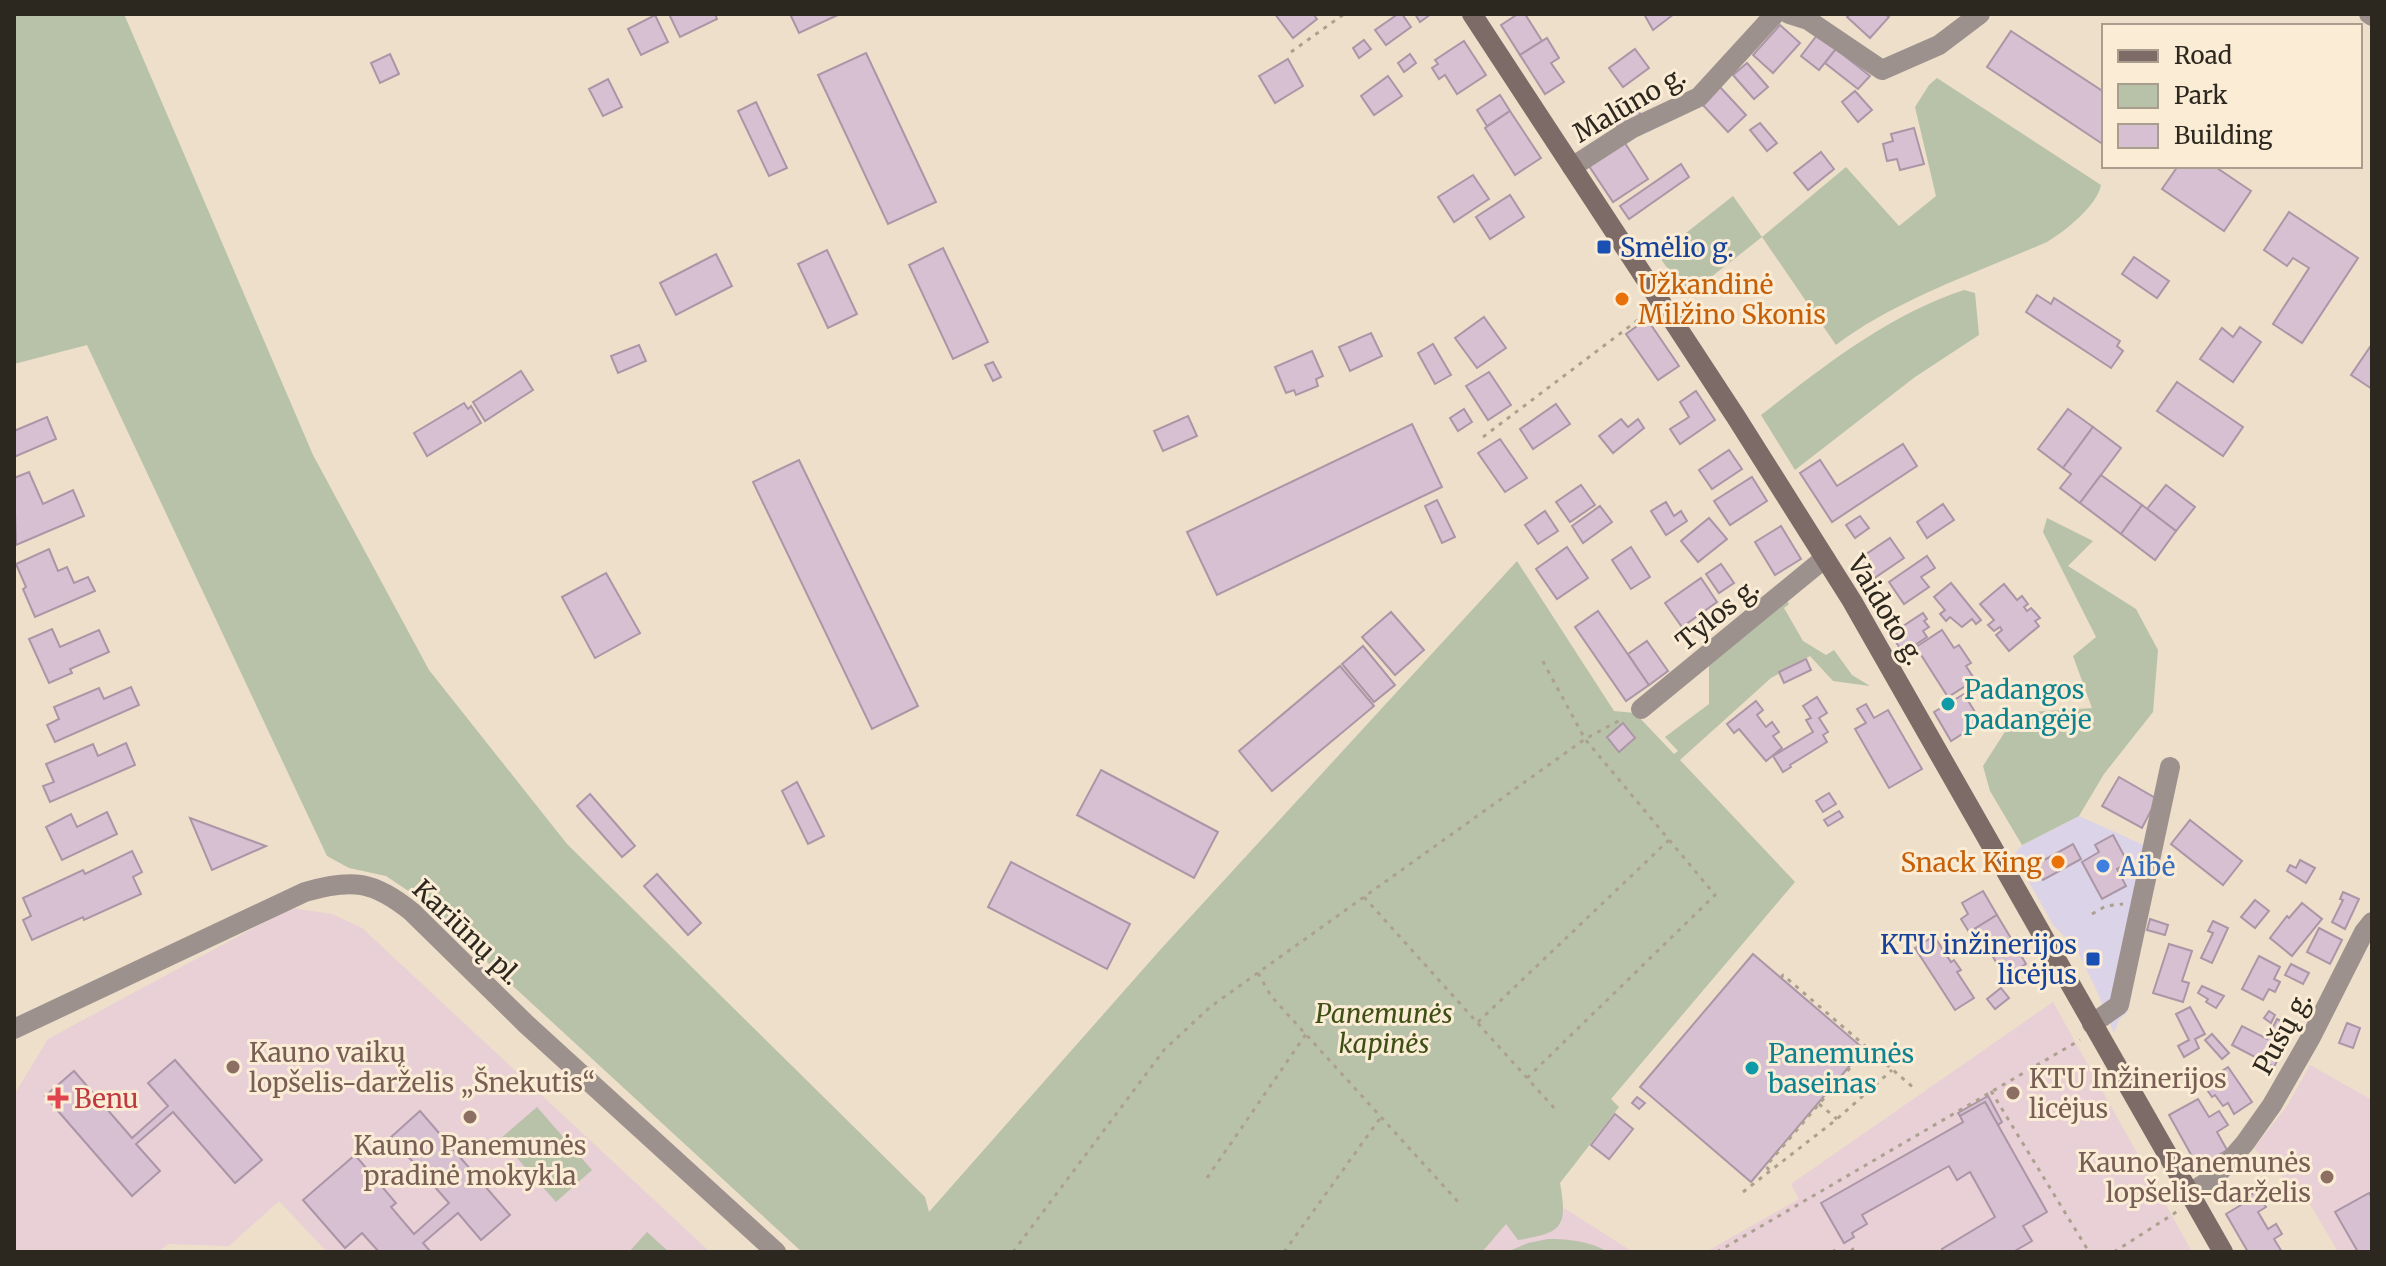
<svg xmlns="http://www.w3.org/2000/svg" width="2386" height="1266" font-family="Merriweather,serif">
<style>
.commercial{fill:#dbd3e8}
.education{fill:#e9cfd6}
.green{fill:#b8c2a8}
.building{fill:#d6c0d1;stroke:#ab96a7;stroke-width:2}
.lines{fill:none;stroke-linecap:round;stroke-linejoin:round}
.path{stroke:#aca18f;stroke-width:3;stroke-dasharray:4 6;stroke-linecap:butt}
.minor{stroke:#9d918e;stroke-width:20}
.tertiary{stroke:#9d918e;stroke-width:20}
.secondary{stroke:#7c6b67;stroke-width:20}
.transit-dot{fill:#1a4fb4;stroke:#fbecd6;stroke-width:3}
.food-dot{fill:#e8710a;stroke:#fbecd6;stroke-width:3}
.culture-dot{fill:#0f9aa8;stroke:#fbecd6;stroke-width:3}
.shop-dot{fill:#3f7fe0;stroke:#fbecd6;stroke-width:3}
.education-dot{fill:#8d6e63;stroke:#fbecd6;stroke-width:3}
.health-dot{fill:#e0444e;stroke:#fbecd6;stroke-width:3}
.labels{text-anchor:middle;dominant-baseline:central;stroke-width:6;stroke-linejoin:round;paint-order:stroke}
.street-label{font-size:26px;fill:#2d281f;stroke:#fbecd6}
.transit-label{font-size:26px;fill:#164399;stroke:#fbecd6;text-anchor:start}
.food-label{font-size:26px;fill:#c56008;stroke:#fbecd6;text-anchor:start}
.culture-label{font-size:26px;fill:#0d838f;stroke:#fbecd6;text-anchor:start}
.shop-label{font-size:26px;fill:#366cbe;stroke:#fbecd6;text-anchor:start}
.park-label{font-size:26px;font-style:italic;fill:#3d4f14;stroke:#fbecd6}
.education-label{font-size:26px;fill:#785e54;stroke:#fbecd6;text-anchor:start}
.health-label{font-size:26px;fill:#be3a42;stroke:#fbecd6;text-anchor:start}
</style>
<rect width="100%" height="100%" fill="#eddfc9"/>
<polygon class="commercial" points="2079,816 2159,852 2128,1011 2119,1020 2114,1033 2096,989 2076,948 2053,925 2014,855 2022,845"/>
<g class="education">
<polygon points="291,908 332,914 362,928 710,1252 327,1252 279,1201 229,1246 168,1244 158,1252 14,1252 14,1095 48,1039"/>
<polygon points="2053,1002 2192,1252 1706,1252 1799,1199 1791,1184"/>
<polygon points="2310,1065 2372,1100 2372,1252 2338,1252 2311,1206 2254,1148 2287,1106"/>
<polygon points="1564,1208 1633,1252 1482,1252 1506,1223 1560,1225"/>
</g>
<g class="green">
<path d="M14 14H124L313 455 429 670 567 844 925 1197 929 1212 1160 950 1517 561 1614 711 1635 713 1674 754 1678 751 1665 737 1709 704V665L1785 598 1789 604 1784 608 1803 641 1826 655 1834 650 1852 675 1870 686 1833 681 1810 656 1771 678 1680 760 1795 882 1611 1099 1619 1107 1560 1183C1568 1228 1562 1233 1518 1240L1506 1224 1482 1252H802L413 894 386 876 349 868 327 856 87 345 14 364Z"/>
<path d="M1937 78 2101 185C2097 206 2065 231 2047 242 1978 272 1895 300 1836 345L1762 237 1687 296 1658 255 1733 196 1762 237 1846 167 1899 226 1936 196 1915 107 1929 85Z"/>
<path d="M1964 290 1975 293 1979 335 1915 377 1795 470 1761 415C1824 366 1888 315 1964 290Z"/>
<polygon points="2047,518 2093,541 2068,566 2136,609 2158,650 2153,712 2104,774 2079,816 2022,845 1990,791 1983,766 2017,713 2092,708 2073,656 2096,637 2043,532"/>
<polygon points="537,1107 592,1170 556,1202 500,1139"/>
<polygon points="647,1232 669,1252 629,1252"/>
<path d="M1548 1239C1569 1239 1589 1241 1608 1252H1507L1528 1243Z"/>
</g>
<g class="building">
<polygon points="669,14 715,14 717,19 680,37"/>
<polygon points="790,14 840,14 799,33"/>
<polygon points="1275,14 1313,14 1317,19 1293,38"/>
<polygon points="1398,14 1402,14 1411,27 1386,45 1375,30"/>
<polygon points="1415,14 1431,14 1420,22"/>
<polygon points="1518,14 1525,14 1542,41 1520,55 1501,25"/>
<polygon points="1644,14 1674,14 1653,30"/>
<polygon points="1850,14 1885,14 1889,17 1870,38 1847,17"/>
<polygon points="655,15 668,42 641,55 628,29"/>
<polygon points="1780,25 1800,43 1773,73 1753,55"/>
<polygon points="2011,31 2104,92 2104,145 1987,67"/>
<polygon points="1818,34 1836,49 1819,70 1801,56"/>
<polygon points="1547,38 1559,58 1551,63 1564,82 1545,94 1520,55"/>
<polygon points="1364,40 1371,49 1359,58 1353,48"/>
<polygon points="1464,41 1486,75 1457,94 1445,75 1439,79 1432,68 1438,64 1435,60"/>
<polygon points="1635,49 1649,68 1623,87 1609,68"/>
<polygon points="1836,49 1870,76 1858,89 1825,63"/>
<polygon points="866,53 936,202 888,224 818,75"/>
<polygon points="390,54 399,74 380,83 371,63"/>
<polygon points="1410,54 1416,63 1404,72 1398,63"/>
<polygon points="1288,59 1303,86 1275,103 1259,76"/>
<polygon points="1747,63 1768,87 1754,99 1733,75"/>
<polygon points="1388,76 1402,96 1374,115 1361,96"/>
<polygon points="608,79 622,107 603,116 589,89"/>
<polygon points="1719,86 1746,115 1728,132 1701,103"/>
<polygon points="1855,91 1872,110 1858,122 1842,102"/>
<polygon points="1500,95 1510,111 1487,126 1477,110"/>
<polygon points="1629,100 1642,116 1621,131 1609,115"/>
<polygon points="756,102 787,168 769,176 738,111"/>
<polygon points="1510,111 1541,158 1515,175 1485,128"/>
<polygon points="1760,123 1777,143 1767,151 1750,130"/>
<polygon points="1914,128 1924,164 1900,170 1897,159 1887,161 1883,144 1893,141 1891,134"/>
<polygon points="1623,140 1648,179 1613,202 1587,163"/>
<polygon points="1821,152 1834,169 1808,190 1794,173"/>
<polygon points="1681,164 1689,177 1629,219 1620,206"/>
<polygon points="2178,166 2214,166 2251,191 2224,231 2162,189"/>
<polygon points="1473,175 1489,199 1454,222 1438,197"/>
<polygon points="1510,195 1524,217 1490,239 1476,217"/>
<polygon points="2289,212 2358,258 2302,343 2273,324 2309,268 2293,258 2287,266 2264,250"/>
<polygon points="943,248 988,342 953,359 909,265"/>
<polygon points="827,250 857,314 828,328 798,264"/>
<polygon points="716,254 732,286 676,315 660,283"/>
<polygon points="2134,257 2169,281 2157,298 2122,274"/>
<polygon points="2037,295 2051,304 2054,298 2120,341 2117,346 2123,351 2111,368 2026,312"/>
<polygon points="1484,317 1506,348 1477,368 1455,338"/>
<polygon points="1647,319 1679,366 1658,380 1626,334"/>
<polygon points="2240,327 2261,342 2233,382 2200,359 2222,328 2233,337"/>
<polygon points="1371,333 1382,356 1350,371 1339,347"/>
<polygon points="1433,344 1451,375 1435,384 1418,353"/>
<polygon points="2372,344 2372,389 2351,375"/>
<polygon points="639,345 646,361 618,373 611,356"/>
<polygon points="1312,351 1323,376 1316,379 1318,386 1296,395 1294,390 1286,393 1275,367"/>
<polygon points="993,362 1001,377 993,381 985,365"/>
<polygon points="521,371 533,390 485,421 473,402"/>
<polygon points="1489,372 1511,405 1488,420 1466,386"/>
<polygon points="2177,382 2243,427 2223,456 2157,411"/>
<polygon points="1696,391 1715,420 1680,444 1670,429 1689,417 1680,402"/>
<polygon points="464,403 468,409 471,406 481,423 427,456 414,433"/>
<polygon points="1556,404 1570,424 1533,449 1520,429"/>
<polygon points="1464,409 1472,422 1458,431 1450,418"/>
<polygon points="2068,409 2093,427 2063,468 2038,449"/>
<polygon points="1188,416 1197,436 1163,451 1154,431"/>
<polygon points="47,417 56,439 14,457 14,431"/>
<polygon points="1621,419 1628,427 1638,419 1644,428 1613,453 1599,436"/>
<polygon points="1412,424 1442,487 1217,595 1187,532"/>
<polygon points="2093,427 2121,448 2080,503 2060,488 2071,474 2063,468"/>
<polygon points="1500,439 1527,478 1505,492 1478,453"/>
<polygon points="1903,444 1917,466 1832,522 1800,473 1820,460 1837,486"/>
<polygon points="1729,450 1742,469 1712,489 1699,470"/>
<polygon points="799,460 918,706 872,729 753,482"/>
<polygon points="29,472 43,504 73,490 84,516 16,545 14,478"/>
<polygon points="2101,475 2142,505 2121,534 2080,503"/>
<polygon points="1752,477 1767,501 1730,525 1714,501"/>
<polygon points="1581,485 1595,505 1570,522 1556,502"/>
<polygon points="2166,485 2195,507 2176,531 2147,509"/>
<polygon points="1437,500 1455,537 1442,543 1425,506"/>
<polygon points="1666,502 1674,516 1681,511 1687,521 1666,535 1651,511"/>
<polygon points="1943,504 1954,520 1927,538 1917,522"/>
<polygon points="2142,505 2176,531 2155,560 2121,534"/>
<polygon points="1600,506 1612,522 1583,543 1572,526"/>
<polygon points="1545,511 1558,531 1538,544 1525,525"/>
<polygon points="1860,516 1869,528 1855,538 1846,525"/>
<polygon points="1709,518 1727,539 1698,562 1681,541"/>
<polygon points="1781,526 1801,559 1775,575 1755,542"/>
<polygon points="1890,538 1904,558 1870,581 1856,561"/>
<polygon points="1567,547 1588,578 1557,599 1536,569"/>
<polygon points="1631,547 1650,577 1631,589 1612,560"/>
<polygon points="49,549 58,571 67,567 74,583 88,577 95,591 35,617 23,589 26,587 16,564"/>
<polygon points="1927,556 1935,568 1921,577 1929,587 1904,604 1889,582"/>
<polygon points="1721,564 1734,583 1719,593 1706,574"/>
<polygon points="606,573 640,633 595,658 562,597"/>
<polygon points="1701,578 1717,602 1682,627 1665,603"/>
<polygon points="1951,583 1981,620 1976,624 1972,619 1962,627 1950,617 1946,621 1940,614 1945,610 1934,597"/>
<polygon points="2004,584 2017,600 2022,596 2028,604 2024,607 2027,611 2031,608 2040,618 2035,621 2039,626 2009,651 1996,635 2002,630 2000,627 1994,631 1988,625 1994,620 1980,604"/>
<polygon points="1598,611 1649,685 1626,701 1575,627"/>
<polygon points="1391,612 1424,650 1395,675 1362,637"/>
<polygon points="1923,613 1927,619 1924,621 1929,627 1923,631 1927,637 1903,653 1891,634"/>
<polygon points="52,629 60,647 99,630 109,652 70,669 72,673 49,683 29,639"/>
<polygon points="1942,630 1954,648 1959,645 1971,663 1966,666 1975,680 1948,697 1916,647"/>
<polygon points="1647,641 1668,671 1649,685 1628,654"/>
<polygon points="1363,646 1395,685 1374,702 1342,664"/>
<polygon points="1806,659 1811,670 1784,683 1779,672"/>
<polygon points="1340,666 1374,706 1272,791 1239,751"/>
<polygon points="131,687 139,705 55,742 47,725 59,719 54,707 99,688 104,699"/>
<polygon points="1964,694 1981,722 1951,741 1934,712"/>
<polygon points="1817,697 1827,713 1819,718 1828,732 1823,735 1827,742 1790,765 1791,767 1783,772 1773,756 1813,732 1806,720 1811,718 1803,706"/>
<polygon points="1756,701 1763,710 1757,715 1766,727 1772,722 1779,732 1773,736 1782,748 1766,761 1739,729 1734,733 1727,724"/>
<polygon points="1866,704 1874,718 1888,710 1922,769 1889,788 1855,729 1866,723 1857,709"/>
<polygon points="1623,723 1635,738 1619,752 1607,737"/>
<polygon points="126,743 135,765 50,802 43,786 54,782 46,764 93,744 98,756"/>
<polygon points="1101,770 1218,832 1194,878 1077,815"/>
<polygon points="2119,777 2157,799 2142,828 2102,806"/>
<polygon points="797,782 824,836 808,844 782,791"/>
<polygon points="1829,793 1836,804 1823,812 1816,801"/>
<polygon points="590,794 635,846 622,857 577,806"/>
<polygon points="1839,811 1843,817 1828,826 1824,820"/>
<polygon points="107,812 117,834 62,860 46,827 71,814 77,827"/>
<polygon points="190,818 266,846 212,870"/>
<polygon points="2190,820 2242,861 2223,885 2171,844"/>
<polygon points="2113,835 2128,863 2117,869 2126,886 2102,899 2082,862 2099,852 2095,845"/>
<polygon points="2073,844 2081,859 2043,880 2035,865"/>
<polygon points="132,851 142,872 133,877 141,894 84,920 83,917 32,940 23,920 31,916 23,898 83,870 85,874"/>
<polygon points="2300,860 2315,868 2306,883 2287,871 2290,865 2296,868"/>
<polygon points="1011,862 1130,924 1107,969 988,907"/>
<polygon points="657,874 701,923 688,935 644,886"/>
<polygon points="1983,891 1997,915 1969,932 1961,919 1968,914 1962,903"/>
<polygon points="2343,892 2359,899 2345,929 2332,922 2343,900 2340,899"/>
<polygon points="2255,900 2269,911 2255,928 2241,917"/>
<polygon points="2302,903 2322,919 2292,956 2270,938 2287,916 2289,918"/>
<polygon points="1997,915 2012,940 2016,937 2020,944 2016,947 2026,964 2005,977 1976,928"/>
<polygon points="2150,919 2168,925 2165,935 2147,930"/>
<polygon points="2213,921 2228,928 2212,963 2201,958 2213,933 2208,931"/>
<polygon points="2319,928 2342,940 2330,964 2307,952"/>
<polygon points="1934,936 1951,962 1954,960 1961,970 1957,972 1974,998 1955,1010 1915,948"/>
<polygon points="2169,944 2192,951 2182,981 2189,983 2183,1002 2153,993"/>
<polygon points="1753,954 1864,1049 1751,1182 1640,1087"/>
<polygon points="2259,956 2280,967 2274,979 2280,982 2275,992 2269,989 2263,1000 2242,989"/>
<polygon points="2291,964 2309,973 2303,984 2285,975"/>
<polygon points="2202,986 2224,996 2216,1008 2206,1002 2208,999 2198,993"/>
<polygon points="2001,988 2009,998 1995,1009 1987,999"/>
<polygon points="2190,1007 2205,1034 2195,1039 2199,1048 2184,1057 2178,1046 2189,1040 2176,1014"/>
<polygon points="2269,1011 2275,1015 2271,1023 2264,1018"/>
<polygon points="2277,1019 2294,1028 2274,1067 2232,1045 2242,1026 2267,1039"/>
<polygon points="2347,1023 2360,1028 2353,1048 2339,1043"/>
<polygon points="2212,1034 2229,1053 2222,1059 2205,1040"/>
<polygon points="175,1060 262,1160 235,1183 173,1112 136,1144 160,1171 132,1196 45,1096 74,1071 132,1138 168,1106 148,1083"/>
<polygon points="2228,1067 2252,1102 2234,1114 2228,1103 2223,1106 2215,1095 2212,1097 2205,1087 2213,1081 2211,1078"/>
<polygon points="1988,1096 2002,1122 1998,1125 1985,1102 1960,1116 1958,1113"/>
<polygon points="1637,1097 1645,1103 1639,1109 1632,1103"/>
<polygon points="2198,1099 2209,1117 2219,1111 2228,1125 2217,1132 2227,1150 2198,1167 2169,1115"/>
<polygon points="1985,1102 2047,1212 2023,1226 2032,1241 2013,1252 1943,1252 1942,1249 1995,1217 1970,1172 1957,1180 1949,1166 1862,1215 1867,1224 1852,1233 1854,1237 1844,1243 1821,1203 1963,1122 1960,1116"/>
<polygon points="420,1111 510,1215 481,1240 458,1213 423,1243 431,1252 379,1252 362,1233 345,1248 303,1200 355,1155 396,1203 391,1207 414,1234 449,1203 391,1137"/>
<polygon points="1615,1114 1633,1129 1609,1159 1591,1145"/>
<polygon points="2260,1189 2264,1195 2260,1198 2266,1207 2258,1212 2268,1229 2276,1224 2282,1234 2274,1239 2282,1252 2248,1252 2226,1214 2251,1199 2249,1196"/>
<polygon points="2369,1193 2372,1198 2372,1252 2358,1252 2335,1212"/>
</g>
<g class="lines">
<g class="path">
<polyline points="1291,52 1344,14"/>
<polyline points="1483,437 1646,314"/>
<polyline points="1364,897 1555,1109"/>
<polyline points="2092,914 2106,906 2123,904"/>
<polyline points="1258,973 1271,996 1460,1204"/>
<polyline points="1781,978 1783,975 1915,1089"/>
<polyline points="1478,1022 1669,840"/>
<polyline points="1527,1078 1715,895 1585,739 1540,656"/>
<polyline points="1991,1091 2089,1252"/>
<polyline points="1819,1104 1837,1119"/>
<polyline points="1769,1170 1766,1166 1867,1048"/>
<polyline points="1207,1178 1306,1034"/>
<polyline points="1743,1192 1837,1119 1892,1070"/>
<polyline points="1852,1248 1854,1252"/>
<polyline points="1013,1252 1164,1050 1210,1007 1585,739 1624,718"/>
<polyline points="1284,1252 1381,1117"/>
<polyline points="1717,1252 2080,1040"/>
<polyline points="1832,1252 1837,1249"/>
<polyline points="2114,1252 2178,1211"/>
</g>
<g class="minor">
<polyline points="1789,14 1808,20 1882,70 1939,45 1980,14"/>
<polyline points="2369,14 2372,16"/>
<polyline points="1572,167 1631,129 1699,97 1775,14"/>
<polyline points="1641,709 1825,558"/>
<polyline points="2092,1024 2119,1005 2170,767"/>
<polyline points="2190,1193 2216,1176 2245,1143 2272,1105 2311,1037 2364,932 2372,922"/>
</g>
<path class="tertiary" d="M14 1029 305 892C352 878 374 881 412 912L526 1024 776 1252"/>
<polyline class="secondary" points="1472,14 1736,417 1852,601 2223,1252"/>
</g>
<g class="transit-dot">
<rect x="1596" y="239" width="16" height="16" rx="4"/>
<rect x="2085" y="951" width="16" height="16" rx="4"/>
</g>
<g class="food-dot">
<circle cx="1622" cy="299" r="8"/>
<circle cx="2058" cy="862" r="8"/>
</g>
<g class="culture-dot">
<circle cx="1948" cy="704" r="8"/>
<circle cx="1752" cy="1068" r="8"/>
</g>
<circle class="shop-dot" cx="2103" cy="866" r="8"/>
<g class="education-dot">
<circle cx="233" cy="1067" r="8"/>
<circle cx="2013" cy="1093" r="8"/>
<circle cx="470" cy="1117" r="8"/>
<circle cx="2327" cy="1177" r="8"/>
</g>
<path class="health-dot" d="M54 1086h8v8h8v8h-8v8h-8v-8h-8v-8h8z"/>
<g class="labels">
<g class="street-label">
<text transform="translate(1629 104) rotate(-30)">Malūno g.</text>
<text transform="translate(1886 610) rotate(59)">Vaidoto g.</text>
<text transform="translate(1717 614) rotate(-39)">Tylos g.</text>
<text transform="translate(467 932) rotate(44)">Kariūnų pl.</text>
<text transform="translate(2282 1033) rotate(-61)">Pušų g.</text>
</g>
<g class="transit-label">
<text x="1620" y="247">Smėlio g.</text>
<text x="2077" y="944" text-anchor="end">KTU inžinerijos<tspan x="2077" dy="30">licėjus</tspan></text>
</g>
<g class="food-label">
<text x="1638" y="284">Užkandinė<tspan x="1638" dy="30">Milžino Skonis</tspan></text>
<text x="2042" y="862" text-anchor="end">Snack King</text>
</g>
<g class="culture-label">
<text x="1964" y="689">Padangos<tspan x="1964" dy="30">padangėje</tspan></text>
<text x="1768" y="1053">Panemunės<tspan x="1768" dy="30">baseinas</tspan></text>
</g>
<g class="shop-label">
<text x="2119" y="866">Aibė</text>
</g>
<g class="park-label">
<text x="1384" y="1013">Panemunės<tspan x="1384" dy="30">kapinės</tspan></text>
</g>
<g class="education-label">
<text x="249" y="1052">Kauno vaikų<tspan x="249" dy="30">lopšelis-darželis „Šnekutis“</tspan></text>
<text x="2029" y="1078">KTU Inžinerijos<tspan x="2029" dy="30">licėjus</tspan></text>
<text x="470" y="1145" text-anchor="middle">Kauno Panemunės<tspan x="470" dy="30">pradinė mokykla</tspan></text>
<text x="2311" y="1162" text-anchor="end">Kauno Panemunės<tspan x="2311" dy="30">lopšelis-darželis</tspan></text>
</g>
<g class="health-label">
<text x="74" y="1098">Benu</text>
</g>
</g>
<rect width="2386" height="1266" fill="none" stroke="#2d281f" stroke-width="32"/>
<rect x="2102" y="24" width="260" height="144" fill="#fbecd6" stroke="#a99e8d" stroke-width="2"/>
<rect x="2118" y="50" width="40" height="12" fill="#7c6b67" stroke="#a99e8d" stroke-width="2"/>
<text x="2174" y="64" font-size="24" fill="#2d281f">Road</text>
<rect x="2118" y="84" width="40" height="24" fill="#b8c2a8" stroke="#a99e8d" stroke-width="2"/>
<text x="2174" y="104" font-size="24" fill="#2d281f">Park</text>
<rect x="2118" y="124" width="40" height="24" fill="#d6c0d1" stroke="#a99e8d" stroke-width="2"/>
<text x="2174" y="144" font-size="24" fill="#2d281f">Building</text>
</svg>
